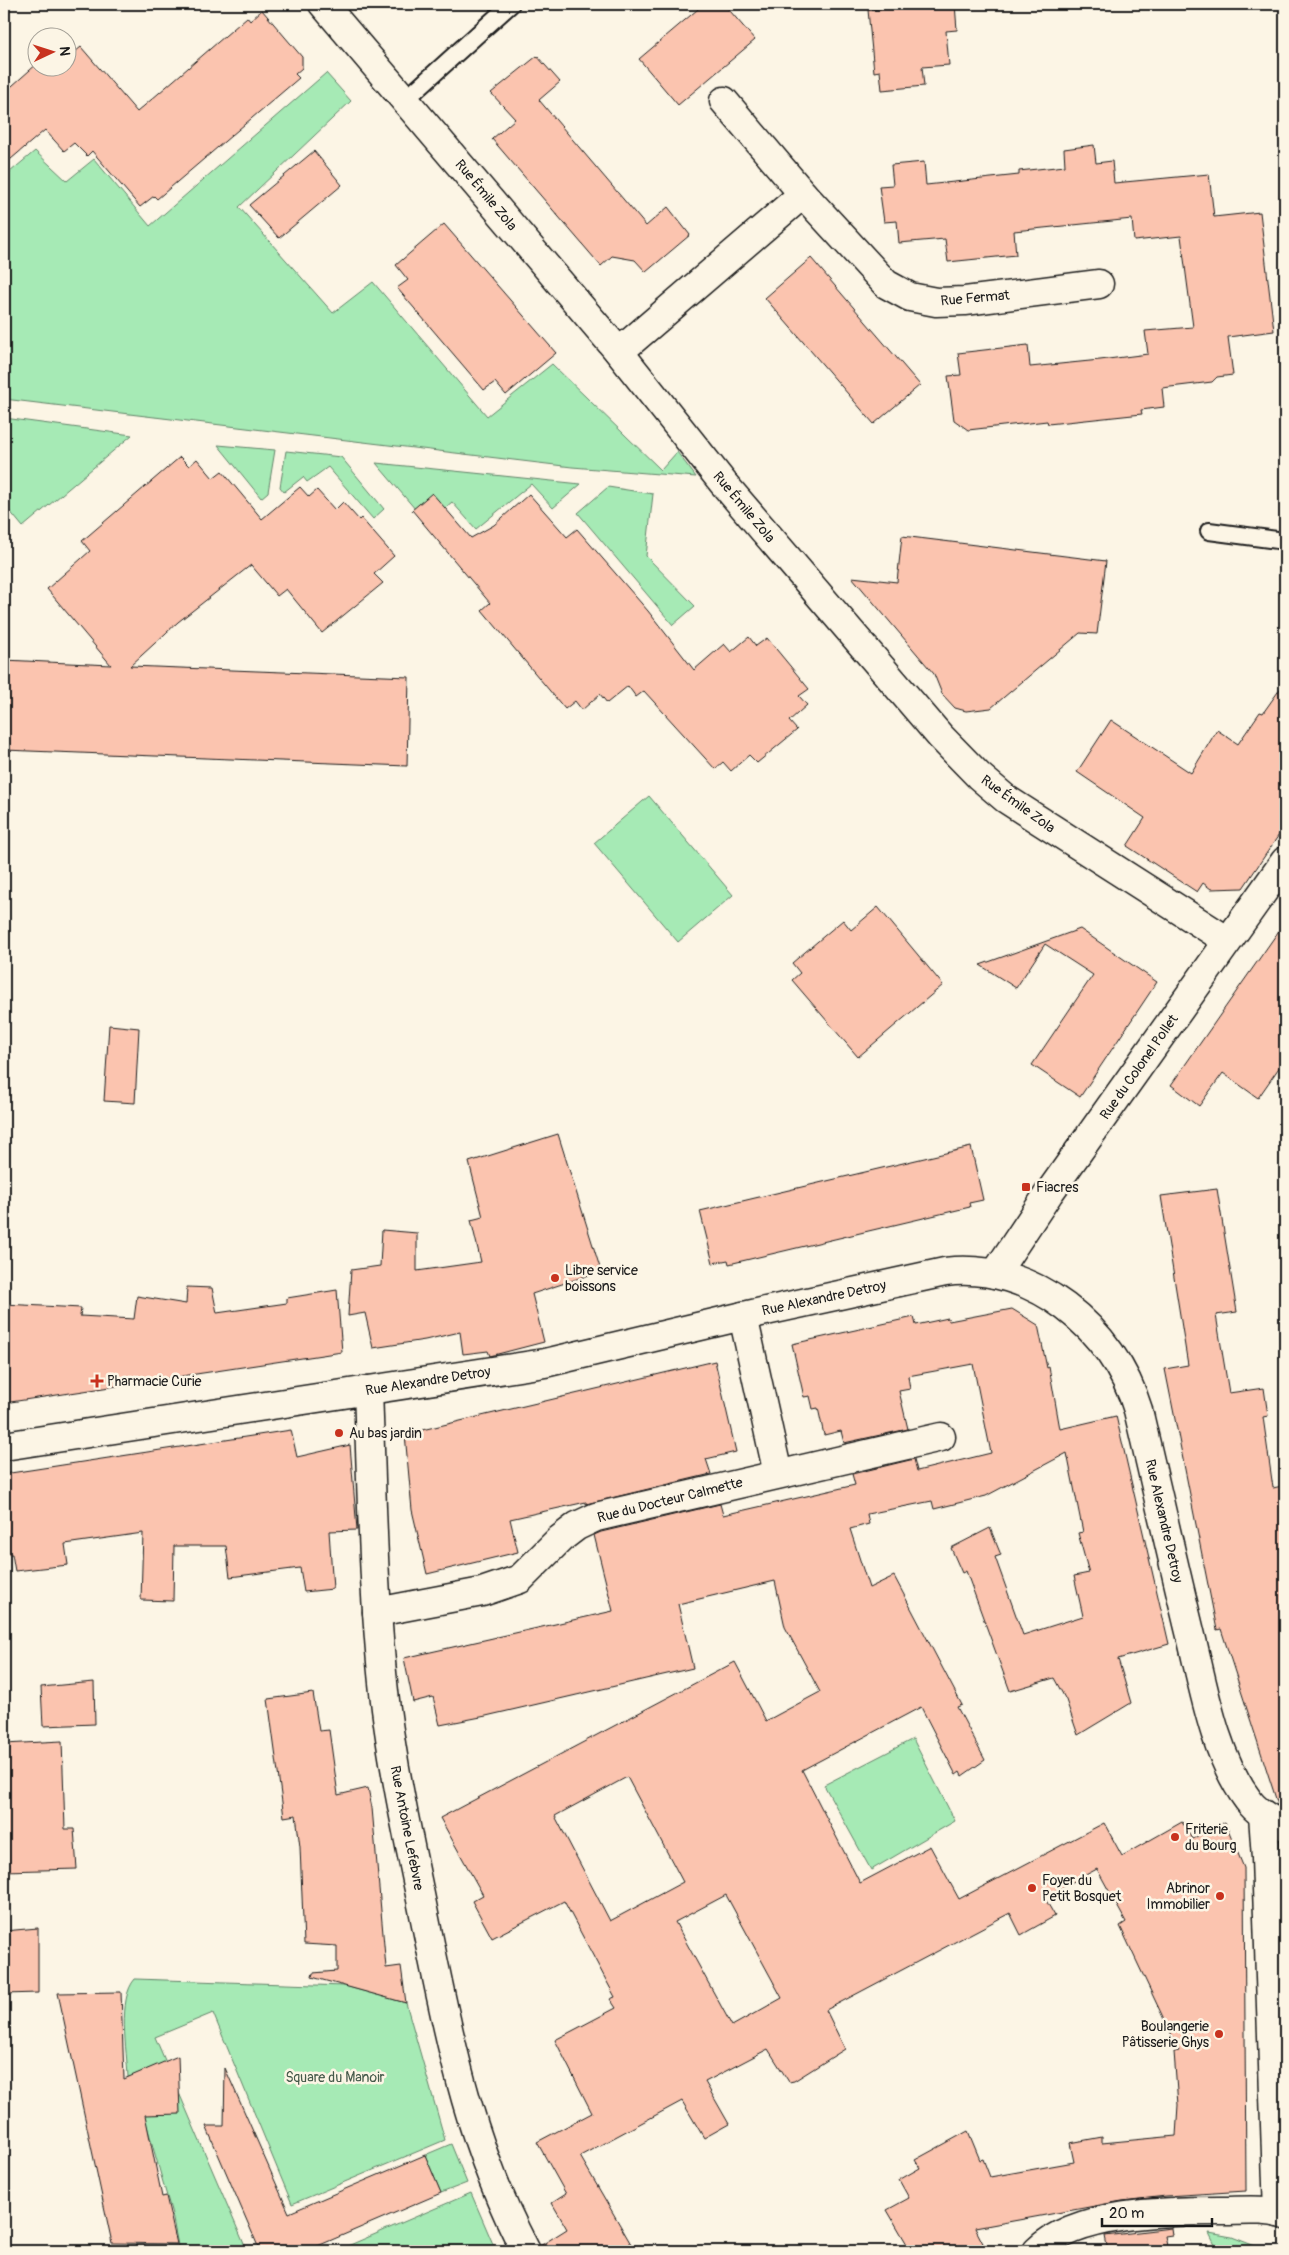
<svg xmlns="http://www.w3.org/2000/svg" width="1289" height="2255" font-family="Pangolin,sans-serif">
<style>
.green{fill:#a6eab5;stroke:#618368}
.building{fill:#fbc4af;stroke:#1c1c1c;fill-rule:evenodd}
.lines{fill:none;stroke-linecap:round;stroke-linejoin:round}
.service-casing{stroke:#1c1c1c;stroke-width:20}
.minor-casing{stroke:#1c1c1c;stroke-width:31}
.service{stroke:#fcf5e5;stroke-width:16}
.minor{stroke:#fcf5e5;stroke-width:28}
.poi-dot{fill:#c8321e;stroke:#fcf5e5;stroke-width:2}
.labels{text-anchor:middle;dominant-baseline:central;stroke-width:5;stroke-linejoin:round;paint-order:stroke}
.street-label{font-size:14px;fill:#1c1c1c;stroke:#fcf5e5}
.poi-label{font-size:14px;fill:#1c1c1c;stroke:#fcf5e5;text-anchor:start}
.park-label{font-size:14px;fill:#455a4a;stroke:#fcf5e5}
</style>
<rect width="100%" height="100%" fill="#fcf5e5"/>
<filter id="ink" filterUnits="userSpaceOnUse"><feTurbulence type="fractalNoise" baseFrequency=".02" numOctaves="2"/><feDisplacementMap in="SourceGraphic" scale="10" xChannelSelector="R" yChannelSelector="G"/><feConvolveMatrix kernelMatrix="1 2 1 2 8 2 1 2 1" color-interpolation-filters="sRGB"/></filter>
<g filter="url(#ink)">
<g class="green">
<polygon points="326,73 351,101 239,207 333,313 373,282 487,416 552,364 661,470 677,452 696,477 572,467 4,399 4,177 35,151 67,181 94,159 150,226"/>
<polygon points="4,418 132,435 23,527 4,504"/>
<polygon points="218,445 275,450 268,492 261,498"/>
<polygon points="286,451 341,457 384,509 373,519 328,467 307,482 303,477 284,492 280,487"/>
<polygon points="376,463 581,484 553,508 531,484 476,529 452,502 427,523"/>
<polygon points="608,487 653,494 646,556 695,606 673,625 578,513"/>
<polygon points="649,796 733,895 678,942 594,843"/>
<polygon points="913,1739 955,1821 871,1870 824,1785"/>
<path d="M135 1979 345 1986 406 2003 445 2140 292 2204 213 2013 155 2037 247 2251H179L172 2214 133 2077H128C127 2051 117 1999 135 1979Z"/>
<polygon points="451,2144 467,2183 441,2193 425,2155"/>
<polygon points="471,2193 496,2251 336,2251"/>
<polygon points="1209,2233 1232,2237 1268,2251 1218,2251"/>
</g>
<g class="building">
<polygon points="704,4 724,4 755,40 678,105 639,59"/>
<polygon points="935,4 955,4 957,30 946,31 949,65 922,67 924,86 882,90 880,71 874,72 868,10"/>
<polygon points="262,10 302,57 302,68 295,74 299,78 157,199 154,196 140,207 92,151 87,156 74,143 64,151 45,130 4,165 4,93 38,63 38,68 68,68 68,43 75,52 81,47 137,112 247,17 250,21"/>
<polygon points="537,56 560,82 539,100 646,226 668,207 690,235 646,272 635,260 612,256 601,266 492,139 515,119 491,93"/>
<polygon points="1094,145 1096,163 1112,161 1114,183 1209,174 1214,217 1260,212 1274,331 1228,337 1233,375 1217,377 1212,382 1162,388 1164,407 1141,410 1142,414 1048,424 1047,421 968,430 954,420 948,376 961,375 958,353 1028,345 1030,367 1100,360 1148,354 1145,331 1193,327 1181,236 1134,241 1132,219 1014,231 1016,255 948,262 945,239 899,243 897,221 884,222 879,186 893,185 891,165 924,162 926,185 1019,175 1019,171 1065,166 1064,149"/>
<polygon points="314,151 342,185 279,238 249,205"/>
<polygon points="444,224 556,353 506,395 495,382 484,390 397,288 408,280 396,265"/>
<polygon points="811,258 920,385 874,424 765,298"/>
<polygon points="180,457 189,466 197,459 213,478 222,471 262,519 300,487 309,497 317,490 335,510 343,502 359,520 361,518 394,556 374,574 383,583 322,633 286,589 277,596 251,565 178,622 130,666 409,677 407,766 4,750 4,660 111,665 47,589 90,551 82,541"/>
<polygon points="432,493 471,538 494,525 529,494 567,537 577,529 648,611 694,670 724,644 731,652 749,637 756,646 767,638 809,689 799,696 807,705 789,721 797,730 757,763 749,755 731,771 723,762 715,769 644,691 636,697 628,686 607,703 600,694 582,710 575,701 565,709 482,610 490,603 412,510"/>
<polygon points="902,536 1106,561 1097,634 1080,633 991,708 966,711 955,708 942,694 934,674 852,577 897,582"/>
<polygon points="1285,682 1285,826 1243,888 1211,889 1203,883 1197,892 1127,846 1145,818 1077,772 1111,720 1191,773 1217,730 1238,744 1260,712 1263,713"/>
<polygon points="878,907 943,985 858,1057 792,980 800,973 792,963 843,920 851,930"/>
<polygon points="1285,922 1285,1059 1258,1098 1223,1073 1199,1106 1171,1085"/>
<polygon points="1080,929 1157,982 1080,1097 1032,1065 1093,975 1045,944 1016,988 980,965"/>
<polygon points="109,1025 139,1028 135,1103 104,1101"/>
<polygon points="558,1134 601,1271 532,1294 544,1342 490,1356 488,1351 463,1354 460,1332 425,1340 373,1348 365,1313 348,1316 351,1270 380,1266 382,1230 417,1233 417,1271 481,1262 471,1220 483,1217 469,1162"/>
<polygon points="971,1147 983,1200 969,1203 970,1207 729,1264 728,1260 713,1263 700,1211"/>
<polygon points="1217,1189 1237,1312 1216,1315 1229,1393 1264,1388 1268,1416 1263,1417 1273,1488 1282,1486 1285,1502 1285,1809 1278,1805 1221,1629 1217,1630 1165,1369 1188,1365 1161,1196"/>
<polygon points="187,1287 212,1288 217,1313 287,1303 287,1298 337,1290 342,1352 4,1403 4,1304 81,1308 80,1316 134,1319 137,1296 186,1304"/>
<path d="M1012 1309 1038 1325 1047 1368 1049 1367 1060 1429 1116 1416 1169 1644 1118 1659 1131 1703 1078 1735 1066 1700 1054 1678 1010 1691 966 1571 962 1573 951 1548 990 1528 1001 1555 995 1557 1023 1635 1083 1616 1074 1576 1089 1573 1078 1533 1083 1532 1067 1453 986 1496 934 1509 932 1501 867 1514 869 1524 850 1529 869 1588 894 1576 962 1705 957 1707 985 1760 962 1776 960 1772 956 1775 921 1707 802 1770 860 1883 930 1846 959 1899 1104 1823 1122 1856 1182 1822 1192 1839 1225 1822 1244 1868 1246 2191 1166 2196 1122 2201 975 2228 987 2251H911L887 2210 909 2198 899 2180 920 2168 915 2160 968 2131 980 2160 983 2159 990 2177 1074 2162 1070 2143 1102 2137V2143L1176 2136 1178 2105 1174 2052 1179 2051 1120 1926 1126 1922 1097 1869 1044 1897 1055 1916 1021 1935 1010 1913 826 2010 845 2049 794 2081 789 2082 768 2049 705 2082 729 2124 704 2138 682 2101 580 2156 635 2251H542L540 2246 567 2229 552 2203 566 2194 537 2142 592 2113 555 2040 616 2008 610 1999 615 1997 564 1901 492 1938 472 1901 483 1895 440 1818 735 1662 766 1721 820 1692 785 1627 775 1581 678 1604 693 1668 486 1716 440 1725 433 1697 413 1702 404 1658 613 1611 594 1535 601 1532 720 1504 723 1515 855 1485 852 1474 914 1459 917 1471 991 1453 973 1364 908 1376 910 1389 899 1391 908 1429 844 1443 841 1431 824 1435 818 1408 813 1409 810 1396 804 1397 792 1344 914 1317 916 1325 948 1318 949 1321ZM627 1777 683 1882 610 1921 555 1816ZM726 1895 782 1998 732 2026 675 1922Z"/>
<polygon points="715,1361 736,1452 706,1459 711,1474 586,1504 586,1502 510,1519 518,1552 427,1574 412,1510 405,1434"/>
<polygon points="291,1430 297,1457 350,1445 357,1530 329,1531 333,1589 304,1592 300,1568 230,1577 226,1546 174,1546 173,1601 141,1600 143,1533 65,1544 68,1565 15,1571 12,1554 4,1555 4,1474"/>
<polygon points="94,1682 95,1724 43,1726 41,1687"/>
<polygon points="313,1693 319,1731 329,1730 338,1795 368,1788 372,1808 386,1968 401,1966 406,2003 312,1977 313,1973 337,1971 337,1946 304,1944 300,1847 296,1815 284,1817 268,1699"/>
<polygon points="62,1741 65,1829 74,1829 77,1869 4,1871 4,1744"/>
<polygon points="38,1928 38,1993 4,1994 4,1931"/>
<polygon points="121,1992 124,2079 178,2056 180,2114 145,2115 162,2197 166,2196 177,2244 112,2243 58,1993"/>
<polygon points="225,2068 289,2213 425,2155 441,2193 306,2251 260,2251 206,2126 224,2126"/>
<polygon points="1171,2228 1172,2235 1165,2236 1168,2251 1108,2251 1105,2236"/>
</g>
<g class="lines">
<defs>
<g id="service">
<polyline points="406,99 511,4"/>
<polyline points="1209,531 1285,541"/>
</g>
<g id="minor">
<polyline points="323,4 619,352 724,484 940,736 979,776 1006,799 1228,941"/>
<polyline points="724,101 803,194"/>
<polyline points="619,352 803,194 886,284 910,297 936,302 965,301 1099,284"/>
<polyline points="995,1274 1049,1193 1285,861"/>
<polyline points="743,1316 778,1474"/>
<path d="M368 1390C372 1496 373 1603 386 1709 396 1786 414 1863 429 1939 451 2049 473 2152 526 2251"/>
<path d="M4 1446 545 1363 743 1316 945 1272C1032 1261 1114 1329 1138 1410 1156 1486 1173 1563 1192 1640 1204 1691 1216 1758 1248 1800 1257 1813 1271 1820 1285 1826"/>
<polyline points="377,1612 482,1592 520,1579 560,1539 577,1526 596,1517 941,1437"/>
<polyline points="1263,1815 1266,1858 1278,2213"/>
<path d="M1037 2251C1077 2212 1167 2211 1220 2211 1241 2211 1266 2208 1285 2215"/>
</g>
</defs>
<use href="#service" class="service-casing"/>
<use href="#minor" class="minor-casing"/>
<use href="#service" class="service"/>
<use href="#minor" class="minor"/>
</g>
</g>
<g class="poi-dot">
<rect x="1021" y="1182" width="10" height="10" rx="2.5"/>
<circle cx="555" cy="1278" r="5"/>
<path d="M94.5 1373.5h5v5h5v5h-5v5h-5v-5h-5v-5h5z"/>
<circle cx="339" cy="1433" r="5"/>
<circle cx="1175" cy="1837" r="5"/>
<circle cx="1032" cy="1888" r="5"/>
<circle cx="1220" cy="1896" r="5"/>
<circle cx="1219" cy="2034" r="5"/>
</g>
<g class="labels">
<g class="street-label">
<text transform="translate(486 195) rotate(50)">Rue Émile Zola</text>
<text transform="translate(975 298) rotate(-5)">Rue Fermat</text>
<text transform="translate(744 507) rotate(50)">Rue Émile Zola</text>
<text transform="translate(1018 804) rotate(36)">Rue Émile Zola</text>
<text transform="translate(1139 1067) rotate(-55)">Rue du Colonel Pollet</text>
<text transform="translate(824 1298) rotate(-12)">Rue Alexandre Detroy</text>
<text transform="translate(428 1381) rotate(-9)">Rue Alexandre Detroy</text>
<text transform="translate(670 1500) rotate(-14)">Rue du Docteur Calmette</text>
<text transform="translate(1164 1521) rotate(77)">Rue Alexandre Detroy</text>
<text transform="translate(407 1828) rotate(79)">Rue Antoine Lefebvre</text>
</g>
<g class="poi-label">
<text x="1036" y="1187">Fiacres</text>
<text x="565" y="1270">Libre service<tspan x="565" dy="16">boissons</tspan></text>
<text x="107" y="1381">Pharmacie Curie</text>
<text x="349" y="1433">Au bas jardin</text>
<text x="1185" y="1829">Friterie<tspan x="1185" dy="16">du Bourg</tspan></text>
<text x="1042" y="1880">Foyer du<tspan x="1042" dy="16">Petit Bosquet</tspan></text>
<text x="1210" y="1888" text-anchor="end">Abrinor<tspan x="1210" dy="16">Immobilier</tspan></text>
<text x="1209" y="2026" text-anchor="end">Boulangerie<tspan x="1209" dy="16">Pâtisserie Ghys</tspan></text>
</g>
<g class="park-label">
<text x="335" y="2077">Square du Manoir</text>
</g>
</g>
<rect width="1289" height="2255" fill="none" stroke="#fcf5e5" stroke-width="20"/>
<rect x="10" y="10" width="1269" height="2235" fill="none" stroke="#1c1c1c" stroke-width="2" filter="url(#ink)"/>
<g transform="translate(52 52) rotate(86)"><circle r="24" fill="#fcf5e5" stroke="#a29e95"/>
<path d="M0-4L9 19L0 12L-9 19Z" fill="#c8321e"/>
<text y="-8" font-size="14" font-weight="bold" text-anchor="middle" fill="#1c1c1c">N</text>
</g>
<path d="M1102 2218v8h110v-8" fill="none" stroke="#1c1c1c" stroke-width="2.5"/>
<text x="1109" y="2218" font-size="15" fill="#1c1c1c" stroke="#fcf5e5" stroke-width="4" paint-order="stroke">20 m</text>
</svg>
